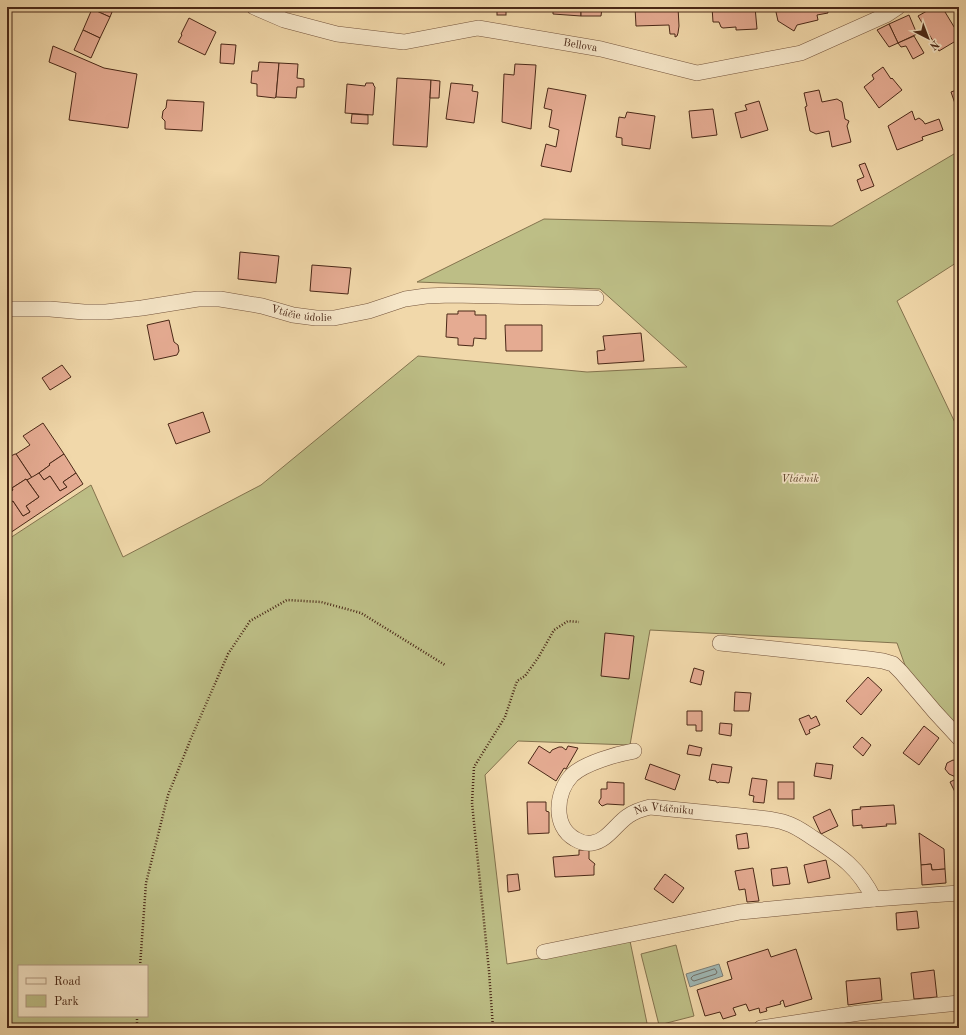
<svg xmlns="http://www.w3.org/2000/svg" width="966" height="1035" font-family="'Old Standard TT',serif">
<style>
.green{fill:#bdbe86;stroke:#84734e;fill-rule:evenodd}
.water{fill:#9fb7b4;stroke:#7d7e75}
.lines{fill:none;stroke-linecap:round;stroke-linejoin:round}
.shore{stroke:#747066;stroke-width:1}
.building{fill:#e5ab92;stroke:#4a2817}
.street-casing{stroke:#74543c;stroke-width:16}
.path{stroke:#4a2817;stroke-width:2.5;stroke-dasharray:1 2;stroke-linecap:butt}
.street{stroke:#f6e6c8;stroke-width:15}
.labels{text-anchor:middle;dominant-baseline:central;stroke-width:3.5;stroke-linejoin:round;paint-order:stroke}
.street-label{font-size:11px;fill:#4a2817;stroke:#f6e6c8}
.park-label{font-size:11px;font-style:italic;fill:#61462d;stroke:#f6e6c8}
</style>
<rect width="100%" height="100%" fill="#f1d8aa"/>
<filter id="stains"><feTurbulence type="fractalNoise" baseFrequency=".005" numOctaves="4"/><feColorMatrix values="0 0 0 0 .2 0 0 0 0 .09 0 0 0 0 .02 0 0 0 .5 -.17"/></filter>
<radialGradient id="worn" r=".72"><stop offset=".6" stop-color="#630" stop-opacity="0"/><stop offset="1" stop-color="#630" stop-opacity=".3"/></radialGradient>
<g class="green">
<path d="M959 151V261L897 301 959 431V728L911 682 897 643 650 630 630 745 518 741 485 775 507 964 630 941 648 1028H7V540L91 485 123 557 261 485 418 356 587 372 687 367 600 289 417 282 544 219 832 226ZM19 966H147V1016H19Z"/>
<polygon points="676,945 694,1016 659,1025 641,954"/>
</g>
<polygon class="water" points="719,964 723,976 690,987 686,974"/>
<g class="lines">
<polygon class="shore" points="715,969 717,972 716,974 694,981 692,980 691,978 693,976"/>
</g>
<g class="building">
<polygon points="93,7 114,7 110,17 92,9"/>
<rect x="497" y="7" width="9" height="8"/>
<polygon points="553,7 581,7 581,16 553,14"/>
<polygon points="581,7 609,7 609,8 602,8 601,16 581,16"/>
<polygon points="635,7 678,7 679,26 678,33 677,36 675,37 675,34 670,34 669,25 636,26"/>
<polygon points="712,7 755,7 757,29 736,30 736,27 723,28 721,27 719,22 713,22"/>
<polygon points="777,7 827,7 828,13 817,15 818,20 797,25 794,31 778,21 776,12 777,9"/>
<polygon points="934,7 942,7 959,35 959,39 939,51 918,16"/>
<polygon points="92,9 110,17 100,38 83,30"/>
<polygon points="909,15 917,34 898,43 889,24"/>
<polygon points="189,18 216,32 205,55 178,42 182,35 181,34"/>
<polygon points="889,24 898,43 889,47 877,30"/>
<polygon points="83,30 100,38 91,58 74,50"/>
<polygon points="914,36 924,53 913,59 906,46 901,47 898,43"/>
<polygon points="221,44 236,45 234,64 220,63"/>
<polygon points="53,46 104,68 137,74 128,128 69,120 76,73 49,62"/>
<polygon points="259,62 279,63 276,97 275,98 257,96 257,84 251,83 252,71 258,71"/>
<polygon points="279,63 298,64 297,78 304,79 304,87 297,87 296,98 276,97"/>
<polygon points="515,64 536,65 531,129 502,122 504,74 514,75"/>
<polygon points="883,67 891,79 892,78 902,90 879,108 864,87 874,79 872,75"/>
<polygon points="397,78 431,80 427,147 393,145"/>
<polygon points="431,80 440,81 439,98 430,98"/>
<polygon points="366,83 373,83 374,86 375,87 373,115 345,113 347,84 365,86"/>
<polygon points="451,83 473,85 472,91 478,92 474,123 446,119"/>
<polygon points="548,88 586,95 571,172 541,166 546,144 556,147 559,130 549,127 552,110 544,108"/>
<polygon points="959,89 959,115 951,92"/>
<polygon points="819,90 822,102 837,99 842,102 845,119 849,121 847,126 851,142 832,147 829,131 816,134 810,131 805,107 807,106 804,93"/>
<polygon points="167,100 204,102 202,131 165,129 165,121 162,118 163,111 166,108"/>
<polygon points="759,101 768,130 741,138 735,113 747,110 745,105"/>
<polygon points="713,109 717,135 692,138 689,111"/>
<polygon points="912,111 915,120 919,118 923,121 925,124 939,119 943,130 922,137 923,140 897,150 888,126"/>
<polygon points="627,112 655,116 650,149 622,145 622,138 616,137 619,117 625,118"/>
<polygon points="352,114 368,115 368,124 351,123"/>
<polygon points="865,163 874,186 861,191 857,180 864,177 859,165"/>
<polygon points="240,252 279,256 276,283 238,279"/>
<polygon points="312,265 351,268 348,294 310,291"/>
<polygon points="458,311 475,311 475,315 486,315 486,339 474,338 473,346 458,345 458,338 446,337 447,314 458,314"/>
<polygon points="169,320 174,342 178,345 179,351 177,355 154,360 147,325"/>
<polygon points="505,325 542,325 542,351 506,351"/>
<polygon points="641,333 644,361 598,364 597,351 605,350 603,336"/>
<polygon points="62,365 71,377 50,390 42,378"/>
<polygon points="203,412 210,432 176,444 168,424"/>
<polygon points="43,423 64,454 49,464 50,465 32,478 16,454 30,445 23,436"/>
<polygon points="7,450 11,456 15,454 16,454 32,478 27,480 26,479 12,488 13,490 7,494"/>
<polygon points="64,454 76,473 63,482 67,487 60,491 50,476 44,480 39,473 50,465 49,464"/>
<polygon points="39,473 44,480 50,476 60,491 67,487 63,482 76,473 83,484 7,535 7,504 13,501 23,516 30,512 26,506 39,497 27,480"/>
<polygon points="26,479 39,497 26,506 30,512 23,516 13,501 7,504 7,494 13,490 12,488"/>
<polygon points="605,633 634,636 629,679 601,676"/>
<polygon points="694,668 704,671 701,685 690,682"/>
<polygon points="868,677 882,690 861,715 846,701"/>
<polygon points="735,692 751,693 749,711 734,711"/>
<polygon points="687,711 702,711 702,731 696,731 696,725 687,725"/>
<polygon points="809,715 811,719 816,716 820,725 809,730 810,733 806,735 799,719"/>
<polygon points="720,723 732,724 731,736 719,734"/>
<polygon points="924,726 939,738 919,765 903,753"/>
<polygon points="862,737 871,745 863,756 853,747"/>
<polygon points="689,745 702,748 700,756 687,754"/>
<polygon points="539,746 550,753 552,750 559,747 562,747 566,750 568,746 578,748 566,769 564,768 556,781 528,763"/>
<polygon points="953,760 959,762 959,789 955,792 950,782 958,778 949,774 945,769 947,763"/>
<polygon points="816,763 833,765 831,779 814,776"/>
<polygon points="650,764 680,775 675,790 645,779"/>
<polygon points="712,764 732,767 729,783 719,782 718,783 716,782 716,781 709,780"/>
<polygon points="752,778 767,780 764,803 753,802 754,796 749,795"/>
<polygon points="607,782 624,783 624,805 607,804 602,806 599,803 599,801 601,798 601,789 607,789"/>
<rect x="778" y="782" width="16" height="17"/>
<polygon points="527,802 546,802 546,811 549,812 549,833 528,834"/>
<polygon points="894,805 896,824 886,824 887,826 862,828 862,825 853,826 852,810 861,809 860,807"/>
<polygon points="830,809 838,826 821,834 813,817"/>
<polygon points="747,833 749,848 738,849 736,835"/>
<polygon points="919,833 944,849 945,869 932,870 931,864 921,865"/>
<polygon points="579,850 589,850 589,859 595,864 594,866 594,875 555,877 553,857 579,855"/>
<polygon points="826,860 830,878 808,883 804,865"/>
<polygon points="931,864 932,870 945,869 946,883 922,885 921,865"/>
<polygon points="787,867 790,884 773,886 771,869"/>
<polygon points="753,868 759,901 747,902 745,889 739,890 735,871"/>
<polygon points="518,874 520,890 508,892 507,875"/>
<polygon points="665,874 684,888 673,903 654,889"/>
<polygon points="917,911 919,928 897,930 896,913"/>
<polygon points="768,949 771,957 796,949 812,999 785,1007 783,1000 780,1002 781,1004 766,1008 767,1011 760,1013 759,1008 749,1011 746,1004 733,1008 736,1015 723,1019 720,1012 705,1016 697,990 732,979 727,962"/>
<polygon points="934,970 937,997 914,999 911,973"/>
<polygon points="880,978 882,1000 848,1005 846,981"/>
</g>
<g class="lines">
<defs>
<g id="street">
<path id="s1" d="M254 7 284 20 337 34 404 42 478 28 601 49 697 73 801 53 886 15 898 7"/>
<path id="s2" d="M7 309H50L84 312H106L142 308 198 299H220L262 306 293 315 316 318H334L369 311 405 299 426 296 451 295 596 298"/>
<polyline points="720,643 869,659 883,661 893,664 901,672 935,712 959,738"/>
<path id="s3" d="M634 751C617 754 585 763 572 775 556 792 552 826 575 839 580 842 586 844 592 843 607 841 616 824 628 816 635 811 642 809 650 807 681 810 711 813 741 816 755 818 774 818 786 823 796 826 804 832 813 838 841 856 859 868 874 899L959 893"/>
<polyline points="544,952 740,912 874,899"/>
<polyline points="761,1028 859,1013 959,1003"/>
</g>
</defs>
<use href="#street" class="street-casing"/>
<g class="path">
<polyline points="140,966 146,883 168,795 192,736 228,654 250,621 287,600 321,602 361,613 445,665"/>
<polyline points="137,1016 137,1028"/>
<polyline points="493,1028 489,971 472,803 474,767 505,717 517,681 525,676 538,658 554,630 568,621 579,622"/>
</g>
<use href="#street" class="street"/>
</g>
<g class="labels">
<g class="street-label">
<text stroke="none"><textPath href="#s1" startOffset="334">Bellova</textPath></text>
<text stroke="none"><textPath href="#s2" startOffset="297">Vtáčie údolie</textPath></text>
<text stroke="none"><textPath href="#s3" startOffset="241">Na Vtáčniku</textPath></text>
</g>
<g class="park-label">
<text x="800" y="479">Vtáčnik</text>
</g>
</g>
<rect width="966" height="1035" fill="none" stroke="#f1d8aa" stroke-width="24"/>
<rect x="8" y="8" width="950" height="1019" fill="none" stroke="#4a2817" stroke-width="2"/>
<rect x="12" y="12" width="942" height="1011" fill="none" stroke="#4a2817"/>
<rect x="18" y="965" width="130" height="52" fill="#f6e6c8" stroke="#b19a81"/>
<rect x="26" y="978" width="20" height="6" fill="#f6e6c8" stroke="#b19a81"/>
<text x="54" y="985" font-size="12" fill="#4a2817">Road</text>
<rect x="26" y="995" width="20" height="12" fill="#bdbe86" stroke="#b19a81"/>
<text x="54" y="1005" font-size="12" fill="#4a2817">Park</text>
<g transform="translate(928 38) rotate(138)" stroke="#f6e6c8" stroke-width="3" paint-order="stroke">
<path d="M0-3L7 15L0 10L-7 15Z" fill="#4a2817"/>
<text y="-6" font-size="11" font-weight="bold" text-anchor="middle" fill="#4a2817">N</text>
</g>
<rect width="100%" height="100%" filter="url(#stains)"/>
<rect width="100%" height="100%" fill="url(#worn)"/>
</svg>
